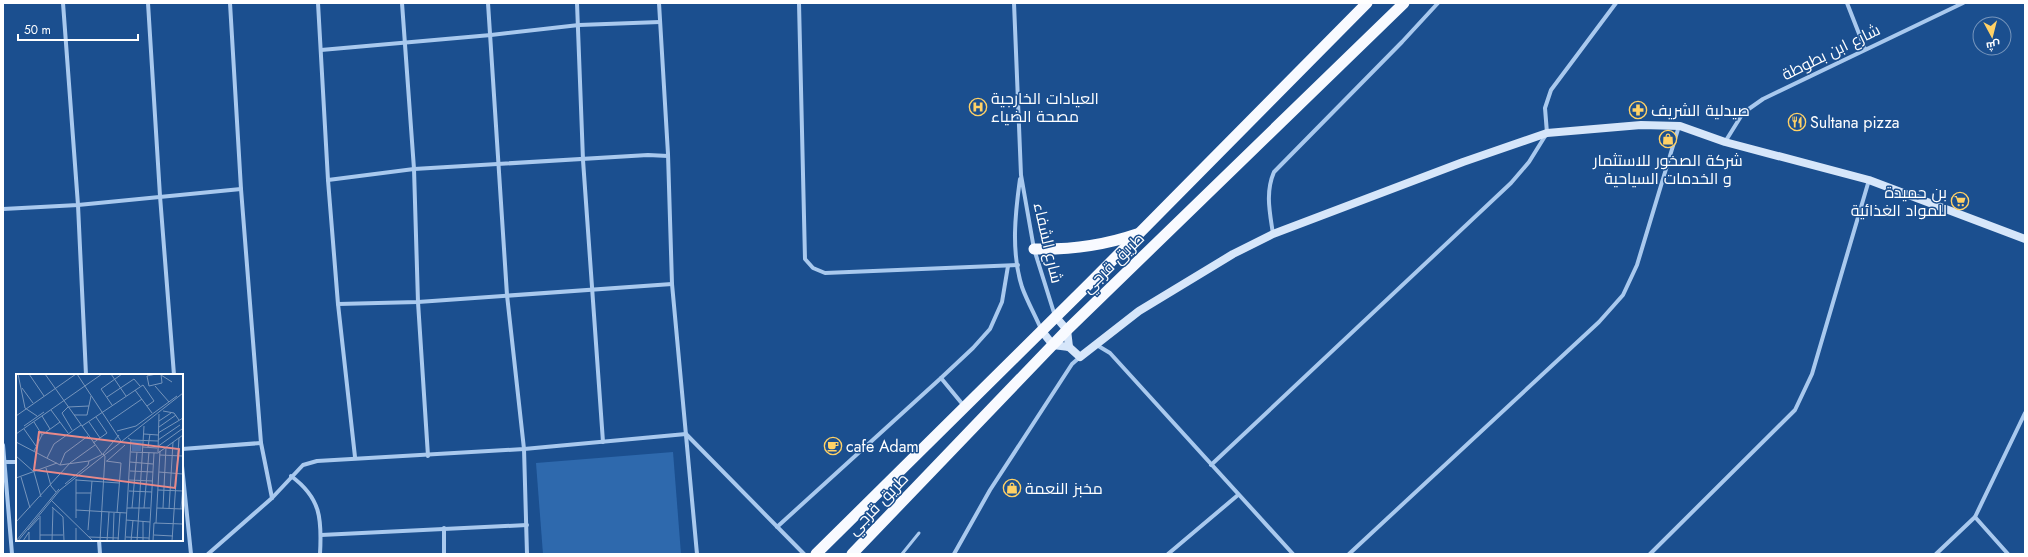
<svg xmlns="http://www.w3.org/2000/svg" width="2028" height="557" font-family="Jost,Cairo,sans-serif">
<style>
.green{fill:#2e69ad}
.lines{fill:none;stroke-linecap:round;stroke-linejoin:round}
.service{stroke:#a9c9ee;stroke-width:3}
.minor{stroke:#a9c9ee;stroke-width:4}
.secondary{stroke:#d6e6fa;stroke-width:8}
.trunk{stroke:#f8faff;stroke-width:11}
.labels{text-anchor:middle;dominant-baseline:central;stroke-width:3;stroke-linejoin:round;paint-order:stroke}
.street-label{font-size:16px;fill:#fff;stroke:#1b4f8f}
.poi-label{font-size:16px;fill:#fff;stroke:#1b4f8f;text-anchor:start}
.inset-road{fill:none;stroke:#7695bc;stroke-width:1}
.view{fill:#e88989;fill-opacity:0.15;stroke:#e88989;stroke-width:2}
.inset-edge{fill:none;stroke:#fff;stroke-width:2}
</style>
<rect width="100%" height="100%" fill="#1b4f8f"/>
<polygon class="green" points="673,452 681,554 543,554 536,463"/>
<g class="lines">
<polyline class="service" points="902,554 919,533"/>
<g class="minor">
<polyline points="63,3 78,205 86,375"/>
<polyline points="148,3 160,196 174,375"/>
<polyline points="230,3 241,189 261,443 272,498"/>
<polyline points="318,3 328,180 338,304 355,457"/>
<polyline points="402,3 414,169 418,302 428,456"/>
<polyline points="488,3 507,295 524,449 527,554"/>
<polyline points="577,3 583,160 603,442"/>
<polyline points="659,3 668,154 672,284 697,554"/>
<polyline points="799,3 805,259 813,268 825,273 1018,265"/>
<polyline points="1014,3 1021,175 1034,249 1055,316"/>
<polyline points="1847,3 1865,49"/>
<polyline points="321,50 491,35 579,25 660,22"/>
<polyline points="1725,142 1743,113 1763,99 1963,3"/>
<path d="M1020 179C1015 215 1011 252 1022 287 1027 301 1035 315 1041 329"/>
<polyline points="328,180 414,169 648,155 668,156"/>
<polyline points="3,209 78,205 241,189"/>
<path d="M1273 234C1270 213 1265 193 1274 172L1402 42 1438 3"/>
<polyline points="338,304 418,302 672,284"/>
<polyline points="1095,344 1110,353 1293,554"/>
<polyline points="941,378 964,406"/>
<polyline points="686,434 804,554"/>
<polyline points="3,445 12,554"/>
<polyline points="182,449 261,443"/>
<polyline points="3,462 17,462"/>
<polyline points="1211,465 1511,183 1529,162 1547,133 1545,108 1551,90 1616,3"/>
<polyline points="182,466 191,554"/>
<path d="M291 476C321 498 322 519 320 554"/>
<polyline points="1975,517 2008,554"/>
<polyline points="777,527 941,378 973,348 990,329 1002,302 1008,266"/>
<polyline points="444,528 444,554"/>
<polyline points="321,535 527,525"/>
<polyline points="99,540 100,554"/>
<polyline points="208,554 272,498 303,465 317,461 524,449 686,434"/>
<polyline points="954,554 990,490 1072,364 1080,357"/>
<polyline points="1168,554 1238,495"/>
<polyline points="1349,554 1599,322 1623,295 1637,265 1679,126"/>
<polyline points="1650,554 1795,410 1812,374 1869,180"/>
<polyline points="1936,554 1975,517 2025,413"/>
</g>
<g class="secondary">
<polyline points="1055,316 1067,330 1069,347"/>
<polyline points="1041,330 1053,345 1069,347 1080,357 1139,311 1233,254 1273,234 1463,162 1547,133 1641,125 1680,126 1725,142 1869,180 2025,239"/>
</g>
<g class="trunk">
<path d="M1034 249C1071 250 1102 246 1137 234"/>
<polyline points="816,554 1091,282 1367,3"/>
<polyline points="852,554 1067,330 1404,3"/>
</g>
</g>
<defs>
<symbol id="hospital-ring" viewBox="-11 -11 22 22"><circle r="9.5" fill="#1b4f8f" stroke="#ffd166" stroke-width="1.5"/><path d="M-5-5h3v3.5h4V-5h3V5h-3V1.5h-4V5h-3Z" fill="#ffd166"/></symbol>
<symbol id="pharmacy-ring" viewBox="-11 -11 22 22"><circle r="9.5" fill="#1b4f8f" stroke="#ffd166" stroke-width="1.5"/><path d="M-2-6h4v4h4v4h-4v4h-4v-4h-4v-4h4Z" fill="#ffd166"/></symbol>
<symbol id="restaurant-ring" viewBox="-11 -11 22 22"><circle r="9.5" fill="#1b4f8f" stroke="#ffd166" stroke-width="1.5"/><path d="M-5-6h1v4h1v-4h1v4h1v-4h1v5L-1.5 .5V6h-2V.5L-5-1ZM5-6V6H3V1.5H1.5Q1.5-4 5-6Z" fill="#ffd166"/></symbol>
<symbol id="shop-ring" viewBox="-11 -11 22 22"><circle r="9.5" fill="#1b4f8f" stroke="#ffd166" stroke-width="1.5"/><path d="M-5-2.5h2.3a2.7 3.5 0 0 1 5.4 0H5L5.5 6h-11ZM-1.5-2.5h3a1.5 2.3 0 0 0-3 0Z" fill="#ffd166"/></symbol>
<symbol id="supermarket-ring" viewBox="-11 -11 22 22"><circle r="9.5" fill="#1b4f8f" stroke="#ffd166" stroke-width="1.5"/><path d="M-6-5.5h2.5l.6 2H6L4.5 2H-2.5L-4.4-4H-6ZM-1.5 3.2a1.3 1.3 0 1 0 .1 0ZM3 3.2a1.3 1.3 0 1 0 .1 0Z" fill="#ffd166"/></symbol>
<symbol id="cafe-ring" viewBox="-11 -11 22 22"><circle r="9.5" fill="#1b4f8f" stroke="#ffd166" stroke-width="1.5"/><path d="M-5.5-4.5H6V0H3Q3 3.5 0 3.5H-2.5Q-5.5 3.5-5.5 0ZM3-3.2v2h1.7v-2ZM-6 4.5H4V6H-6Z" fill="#ffd166"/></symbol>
</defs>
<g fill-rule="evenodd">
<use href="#hospital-ring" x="968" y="97" width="20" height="20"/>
<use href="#pharmacy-ring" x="1628" y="100" width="20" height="20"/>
<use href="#restaurant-ring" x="1787" y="112" width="20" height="20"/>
<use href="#shop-ring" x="1658" y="129" width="20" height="20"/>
<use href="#supermarket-ring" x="1950" y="191" width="20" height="20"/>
<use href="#cafe-ring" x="823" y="436" width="20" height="20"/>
<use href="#shop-ring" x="1002" y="478" width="20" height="20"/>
</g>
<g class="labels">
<g class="street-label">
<text transform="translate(1831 52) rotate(-26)">شارع ابن بطوطة</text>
<text transform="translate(1048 243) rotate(77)">شارع الشفاء</text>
<text transform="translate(1113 263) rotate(-44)">طريق قرجي</text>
<text transform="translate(878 504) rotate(-46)">طريق قرجي</text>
</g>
<g class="poi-label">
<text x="991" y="98">العيادات الخارجية<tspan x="991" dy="18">مصحة الضياء</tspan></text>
<text x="1651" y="110">صيدلية الشريف</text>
<text x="1810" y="122">Sultana pizza</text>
<text x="1668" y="160" text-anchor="middle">شركة الصخور للاستثمار<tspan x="1668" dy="18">و الخدمات السياحية</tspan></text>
<text x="1947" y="192" text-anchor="end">بن حميدة<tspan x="1947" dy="18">للمواد الغذائية</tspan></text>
<text x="846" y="446">cafe Adam</text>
<text x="1025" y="488">مخبز النعمة</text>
</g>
</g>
<g transform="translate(16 374)">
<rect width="167" height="167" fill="#1b4f8f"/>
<path d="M116 67H126L125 77H116Z" fill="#2e69ad"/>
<path class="inset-road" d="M2 0 9 34 21 42M13 0 28 22M29 0 86 80M61 0 105 67M95 0 110 22M140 0 131 2 133 12 146 9 145 0M145 1 156 8M139 12 153 28M6 14 17 29M119 16 136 39M91 23 118 5 124 12M96 31 85 15 106 0M52 33 46 39 56 56M52 33 73 32M35 36 52 59M147 37 158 39 163 46M58 41H71L75 22M0 42 60 0M26 42 34 55M94 47 126 25M143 47 155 39M18 48 26 61M73 48 84 64M8 52 28 38M66 52 127 11 138 27 131 32M143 53 160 41M8 55 20 72M101 57 120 52 161 22M142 59 167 44M0 60 86 0M128 60 142 61M115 66 142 67M142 66 164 51M0 68 44 91 73 87 87 80 89 82M77 69 91 59 80 43M127 73 141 74M132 73 134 60M141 73 166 55M18 77 26 61 44 48M115 78 142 79 167 61M142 78 143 40M87 80 103 61M144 81 167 82M0 82 18 98 25 123M31 84 38 70 65 51M90 87 105 89 101 139M91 87 109 71M114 88 137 90M44 91 49 79 72 62M30 94 35 112 40 118M114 97 137 98M143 98 167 100M5 103 14 134M0 104 41 89M60 106 103 109M113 106 137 107M49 110 72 91 73 87M142 116 167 117M113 117 136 118M60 119H75M34 125 77 167M36 133 47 143 48 167M111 134H134M116 134 121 78M128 134 133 78M141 134 167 135M147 134 150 73M153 135 157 68M165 135 167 110M60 136 111 139M60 144V105M110 146 134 148M0 148 54 89 79 71M140 149 144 77M12 156 23 144M72 156 76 107M24 161H47M138 161 157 162M73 163 103 164M110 163 133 164M0 167 43 115M2 167 44 116 167 19M7 167 13 158V167M24 167V142M36 167 37 134M60 167V154M84 167 89 82M91 167 93 138M97 167 98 139M102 167 104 139M109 167 115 66 112 64M115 167 117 146M121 167 128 52M127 167V147M133 167 138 79M137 167 138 149 167 150M156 167 163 64"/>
<path class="view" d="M23 58 163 75 159 114 18 96Z"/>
<rect width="167" height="167" class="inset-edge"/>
</g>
<rect width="2028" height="557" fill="none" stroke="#ffffff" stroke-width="8"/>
<g transform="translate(1992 36) rotate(173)"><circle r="19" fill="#1b4f8f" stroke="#7695bc"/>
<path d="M0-3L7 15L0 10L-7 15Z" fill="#ffd166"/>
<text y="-6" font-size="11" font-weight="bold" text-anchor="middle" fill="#ffffff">ش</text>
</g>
<path d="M18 34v6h120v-6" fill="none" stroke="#ffffff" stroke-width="2"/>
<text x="24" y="34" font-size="12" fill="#ffffff" stroke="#1b4f8f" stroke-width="3" paint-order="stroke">50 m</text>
</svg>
